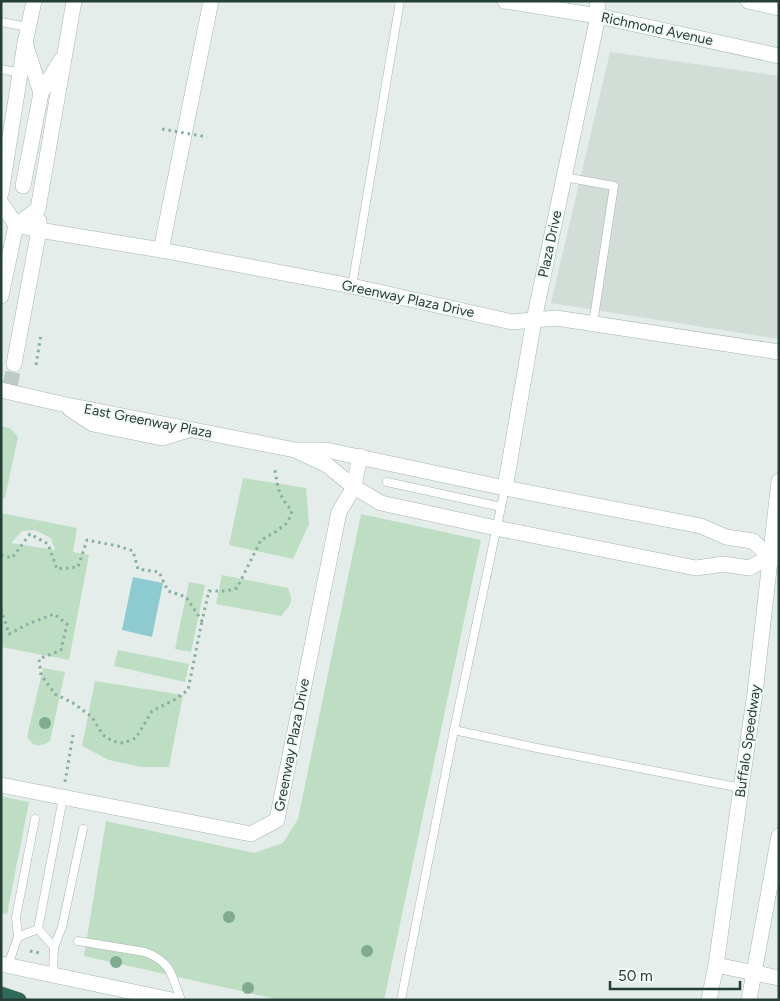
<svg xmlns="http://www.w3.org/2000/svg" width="780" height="1001" font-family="Figtree,sans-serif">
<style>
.built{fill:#d2ddd7}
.green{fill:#bedec4;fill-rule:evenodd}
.water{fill:#8ecbd0}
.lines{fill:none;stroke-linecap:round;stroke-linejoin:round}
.street-tunnel{stroke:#becac5;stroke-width:15;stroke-dasharray:15 8;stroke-linecap:butt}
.lane-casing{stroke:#a7b5af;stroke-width:9}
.street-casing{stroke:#a7b5af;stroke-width:16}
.secondary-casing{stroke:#a3b9af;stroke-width:16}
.highway-casing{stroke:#c2c9c6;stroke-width:16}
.path{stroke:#86b09f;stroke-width:3;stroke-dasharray:2.5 4;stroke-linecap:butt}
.lane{stroke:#fff;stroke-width:8}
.street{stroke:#fff;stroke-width:15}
.secondary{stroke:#fff;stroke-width:15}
.highway{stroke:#306a5a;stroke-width:15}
.path-bridge{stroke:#86b09f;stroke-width:3;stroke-dasharray:2.5 4;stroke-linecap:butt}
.tree{fill:#80ab8e}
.labels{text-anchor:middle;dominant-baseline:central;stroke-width:4;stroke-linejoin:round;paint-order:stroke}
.street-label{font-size:14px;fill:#243f35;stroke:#f5faf7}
</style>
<rect width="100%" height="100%" fill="#e4ede9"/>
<polygon class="built" points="610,52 779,76 779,339 551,303"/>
<g class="green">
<polygon points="2,426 11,429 18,437 5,498 1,498 1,427"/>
<polygon points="243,478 306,488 309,524 293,559 229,545"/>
<path d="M1 513 77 528 73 552 89 555 69 660 1 647ZM35 530 51 538 55 550 11 543 22 531Z"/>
<polygon points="361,514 481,540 384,1000 280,1000 84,956 106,821 254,853 283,843 298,819"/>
<path d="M222 575 288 588C294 603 291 604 281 616L216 604Z"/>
<polygon points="189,582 205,585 191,652 175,649"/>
<polygon points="118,650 189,664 185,682 114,666"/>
<path d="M43 668 65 672 50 741C41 747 34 748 27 737Z"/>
<polygon points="95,681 183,695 169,767 141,767 109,760 82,746"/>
<polygon points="1,796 29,802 7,914 1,913"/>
</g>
<polygon class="water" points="133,577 163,583 152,637 122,630"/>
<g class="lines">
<polyline class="street-tunnel" points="10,387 14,364"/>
<defs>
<g id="lane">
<polyline points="1,22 28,27"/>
<polyline points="1,69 21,73"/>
<polyline points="564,177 614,186 593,324"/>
<polyline points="352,286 400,1"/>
<polyline points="387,482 501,507"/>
<polyline points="454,730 532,747 741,788"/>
<polyline points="38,929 63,798"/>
<polyline points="38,929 54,947"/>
<polyline points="18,937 38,929"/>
<path d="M78 941 145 952C173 963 171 975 181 1000"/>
<polyline points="8,965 18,937 16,917 35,819"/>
<polyline points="53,975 54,947 62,927 83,829"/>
<polyline points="401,1000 454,730 505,488"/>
</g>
<g id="street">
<polyline points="26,46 41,93"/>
<polyline points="23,186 41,93 61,60"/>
<polyline points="1,193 25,43 34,1"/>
<polyline points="1,203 16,225 39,230 161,250 352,286 512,322 556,318 779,352"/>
<polyline points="161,250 211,1"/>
<polyline points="1,296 16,225 38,209 74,1"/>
<polyline points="14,364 39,230 39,221"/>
<polyline points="1,390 62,404 295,450 326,450 505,488 701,526 726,537 753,541 770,557 779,558"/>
<polyline points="70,409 93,424 162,438 188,430"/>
<polyline points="299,452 327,465 354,487 381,503 496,528 696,568 724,564 749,568 770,557"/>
<polyline points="505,488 534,320 598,16 597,1"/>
<polyline points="1,785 251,834 277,820 339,512 354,487 360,456"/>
<polyline points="716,965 779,978"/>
</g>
<g id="secondary">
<polyline points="505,1 598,16 779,56"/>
<polyline points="748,1 779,8"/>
<polyline points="1,964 172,1000"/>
<polyline points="709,1000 716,965 741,788 755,693 779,481"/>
<polyline points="749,1000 779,836"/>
</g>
<polyline id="highway" points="1,994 19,1000"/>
</defs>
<use href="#lane" class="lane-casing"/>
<use href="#street" class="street-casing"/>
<use href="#secondary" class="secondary-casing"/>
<use href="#highway" class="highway-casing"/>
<g class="path">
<polyline points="36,365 41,335"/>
<path d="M1 555 12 558 30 534 48 544 57 569 78 567 87 540 118 546 133 551 138 569 159 572 168 591 186 597 202 621 209 591H226L237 588 261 540 277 531 288 522 292 511C279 496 278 490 275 470"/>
<polyline points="1,609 9,634 28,624 54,614 67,624 61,650 39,659 41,675 55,694 73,703 92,717 103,735 112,741 123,743 136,738 152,711 174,700 188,690 202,621"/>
<polyline points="65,782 73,735"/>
<polyline points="30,951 40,953"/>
</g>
<use href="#lane" class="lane"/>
<use href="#street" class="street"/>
<use href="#secondary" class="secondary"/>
<use href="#highway" class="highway"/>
<polyline class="path-bridge" points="162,129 207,137"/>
</g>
<g class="tree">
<circle cx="45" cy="723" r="6"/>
<circle cx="229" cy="917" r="6"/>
<circle cx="367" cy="951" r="6"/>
<circle cx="116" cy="962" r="6"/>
<circle cx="248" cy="988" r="6"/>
</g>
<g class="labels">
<g class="street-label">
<text transform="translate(657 29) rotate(12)">Richmond Avenue</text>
<text transform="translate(550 244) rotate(-78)">Plaza Drive</text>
<text transform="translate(408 299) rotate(12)">Greenway Plaza Drive</text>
<text transform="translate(148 421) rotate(11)">East Greenway Plaza</text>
<text transform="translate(748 741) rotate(-82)">Buffalo Speedway</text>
<text transform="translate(292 745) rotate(-79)">Greenway Plaza Drive</text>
</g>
</g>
<rect width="780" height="1001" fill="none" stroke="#243f35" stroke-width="5"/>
<path d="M610 981v8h130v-8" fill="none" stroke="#243f35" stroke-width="2.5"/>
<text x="618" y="981" font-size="15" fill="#243f35" stroke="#f5faf7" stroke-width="4" paint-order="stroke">50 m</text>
</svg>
